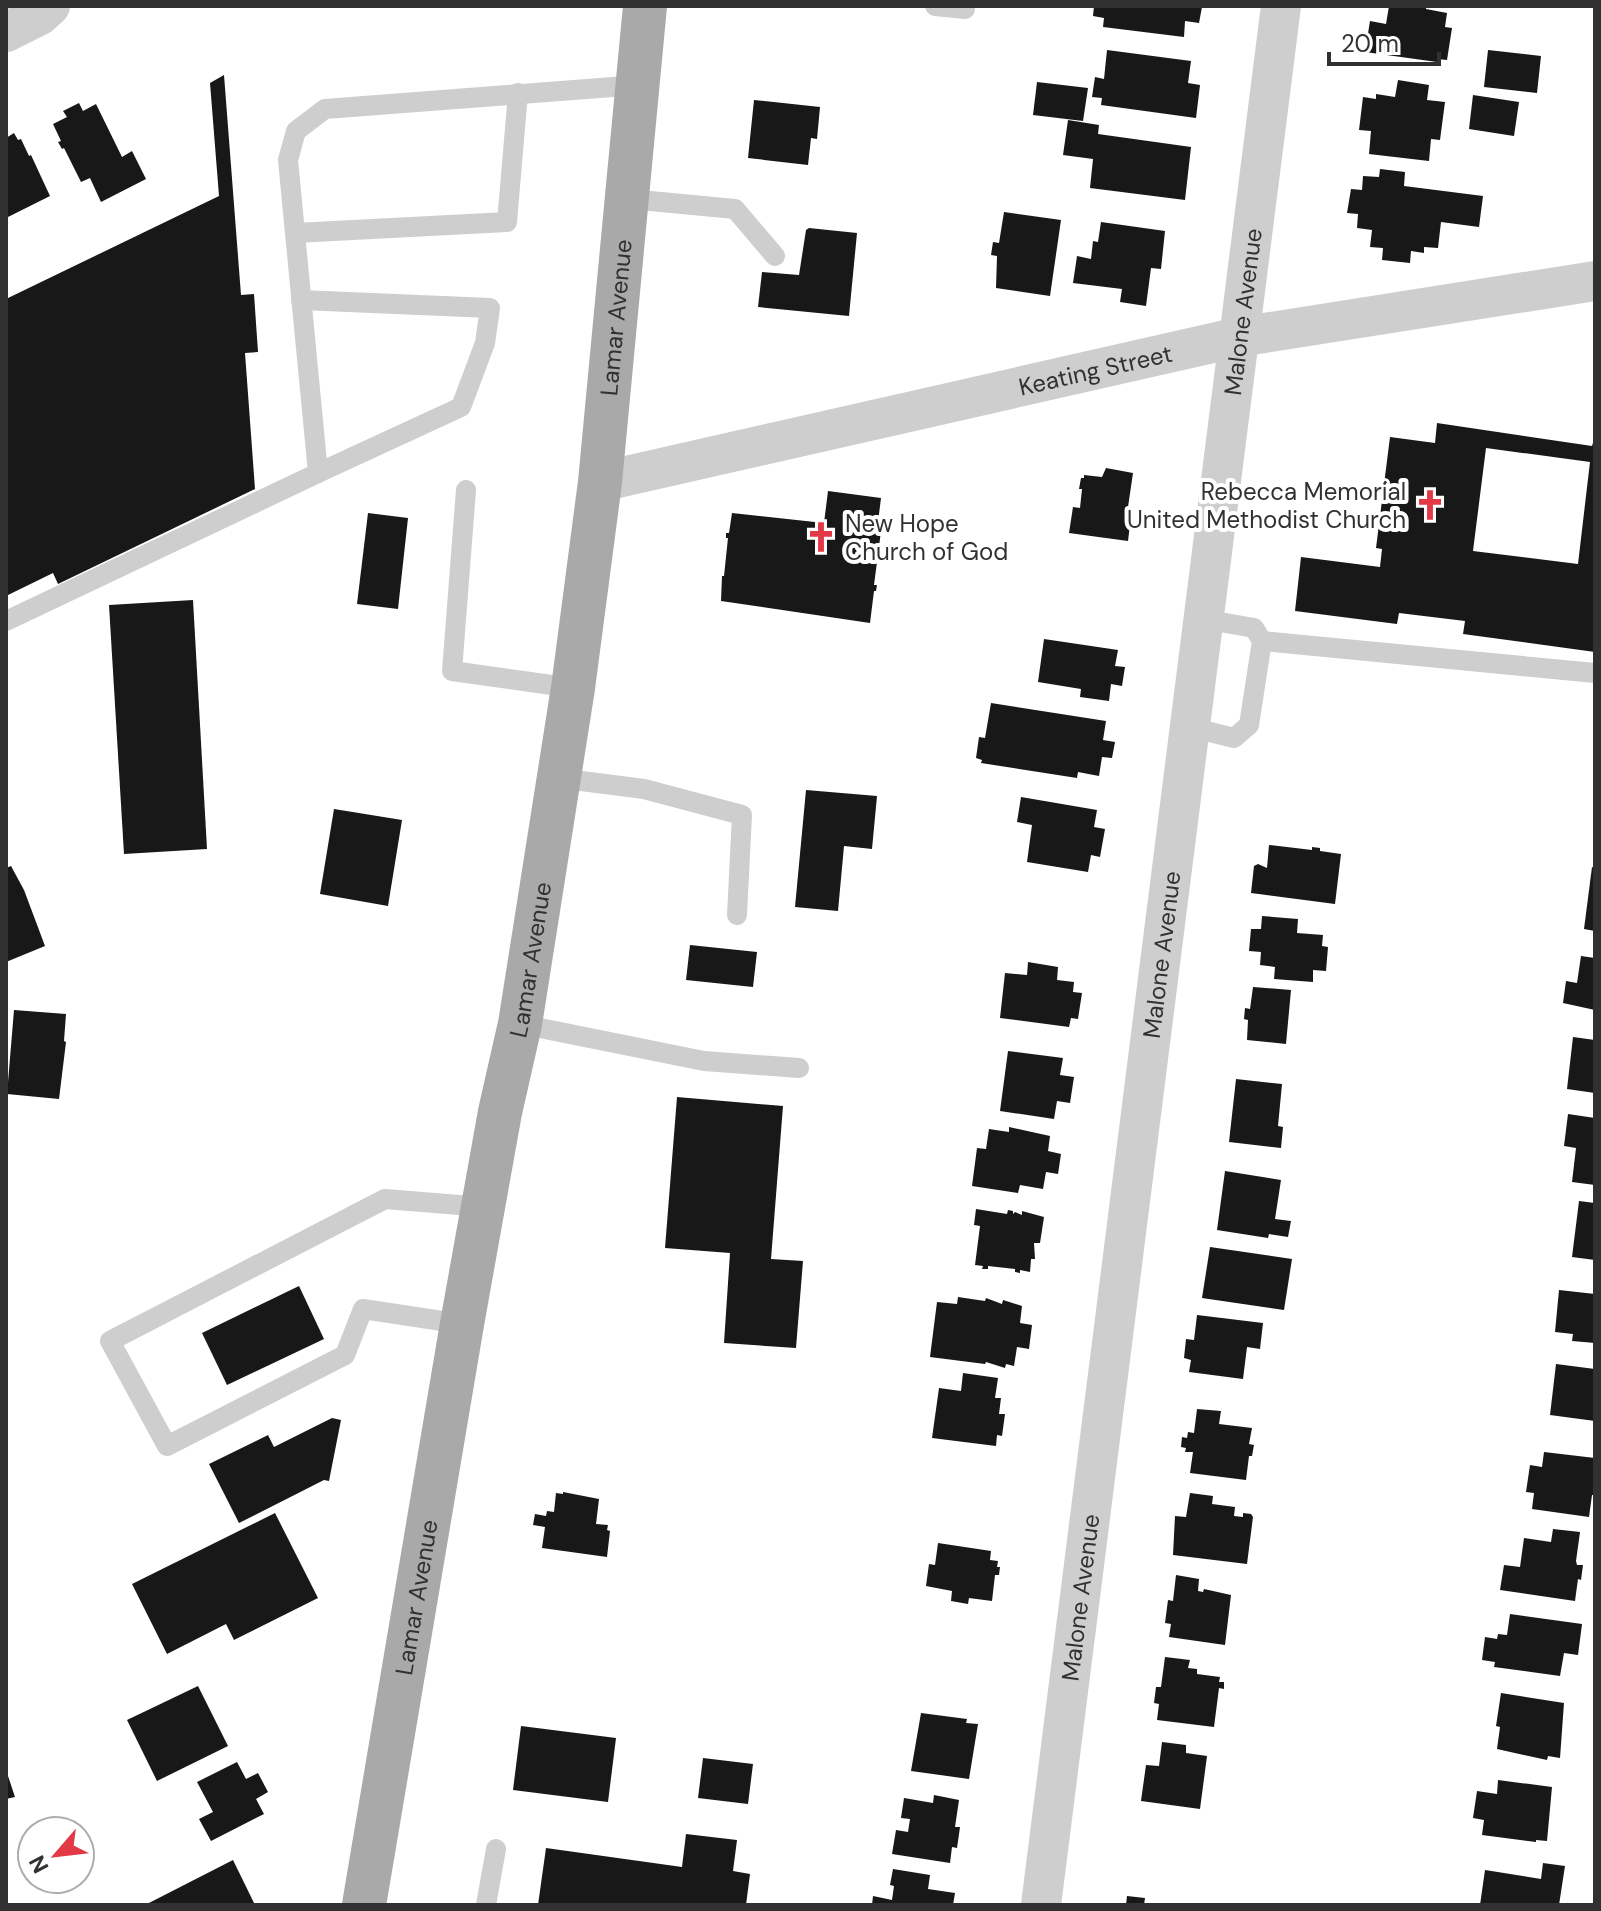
<svg xmlns="http://www.w3.org/2000/svg" width="1601" height="1911" font-family="'DM Sans',sans-serif">
<style>
.building{fill:#181818;fill-rule:evenodd}
.lines{fill:none;stroke-linecap:round;stroke-linejoin:round}
.service{stroke:#cecece;stroke-width:20}
.minor{stroke:#cecece;stroke-width:40}
.primary{stroke:#a9a9a9;stroke-width:44}
.labels{text-anchor:middle;dominant-baseline:central;stroke-width:8;stroke-linejoin:round;paint-order:stroke}
.street-label{font-size:24px;fill:#313131;stroke:#fff}
.poi-label{font-size:24px;fill:#313131;stroke:#fff;text-anchor:end}
</style>
<rect width="100%" height="100%" fill="#fff"/>
<g class="building">
<polygon points="1094,6 1194,6 1202,7 1199,23 1185,21 1184,37 1103,27 1104,18 1093,16"/>
<polygon points="1389,6 1426,6 1426,9 1447,13 1445,27 1452,28 1447,60 1437,59 1437,62 1365,52 1370,21 1386,24"/>
<polygon points="1107,50 1191,61 1188,83 1200,85 1196,118 1101,105 1102,98 1092,97 1095,77 1104,79"/>
<polygon points="1488,50 1541,56 1537,93 1484,87"/>
<polygon points="224,75 241,295 254,294 258,352 245,353 255,489 58,584 53,573 6,596 6,299 219,196 210,83"/>
<polygon points="1398,80 1429,85 1427,100 1445,102 1440,140 1431,139 1429,161 1369,154 1371,131 1359,130 1363,97 1376,99 1376,94 1395,97"/>
<polygon points="1037,82 1088,88 1083,121 1033,115"/>
<polygon points="1473,95 1519,102 1514,136 1469,129"/>
<polygon points="754,100 820,107 817,139 811,138 808,165 748,158"/>
<polygon points="79,103 83,111 96,104 122,157 132,151 146,179 101,202 90,178 81,182 64,148 62,149 58,142 61,141 53,124 67,117 63,111"/>
<polygon points="1068,120 1099,125 1098,134 1191,147 1185,200 1090,188 1093,159 1063,155"/>
<polygon points="14,133 18,140 21,139 29,156 31,155 50,196 6,218 6,138"/>
<polygon points="1380,169 1405,172 1404,186 1483,196 1479,227 1441,222 1438,248 1424,247 1424,253 1411,251 1410,263 1382,260 1383,248 1370,247 1372,230 1357,228 1358,214 1347,213 1351,189 1362,190 1363,176 1379,177"/>
<polygon points="1004,212 1061,220 1050,296 996,288 997,256 991,255 993,242 999,243"/>
<polygon points="1101,222 1165,231 1161,269 1151,268 1146,306 1120,302 1122,289 1073,283 1077,256 1091,259 1093,241 1098,242"/>
<polygon points="809,228 857,233 849,316 758,307 762,272 799,275 806,230"/>
<path d="M1437 423 1592 446 1595 436V652L1463 634 1465 621 1399 613 1397 624 1295 611 1301 557 1380 567 1382 549 1376 548 1390 437 1435 443ZM1486 448 1590 462 1578 564 1473 551Z"/>
<polygon points="1106,468 1133,473 1128,507 1132,508 1128,541 1069,533 1073,507 1080,508 1082,489 1079,489 1081,478 1084,478 1084,475 1102,477"/>
<polygon points="828,491 881,498 877,530 881,531 874,585 877,585 876,591 874,591 870,623 721,601 722,576 724,576 728,538 726,538 726,533 729,533 732,513 824,523"/>
<polygon points="368,513 408,518 398,609 357,604"/>
<polygon points="193,600 207,849 124,854 109,605"/>
<polygon points="1044,639 1118,650 1115,666 1125,667 1122,686 1111,684 1109,701 1080,697 1081,689 1038,682"/>
<polygon points="991,703 1106,721 1103,740 1115,742 1112,758 1102,757 1099,776 1078,772 1077,778 981,763 982,760 976,758 979,737 985,738"/>
<polygon points="806,790 877,796 872,849 844,846 838,911 795,907"/>
<polygon points="1021,797 1097,810 1094,827 1105,829 1100,857 1091,855 1088,872 1027,862 1032,825 1017,822"/>
<polygon points="334,809 402,820 388,906 320,894"/>
<polygon points="1269,845 1312,850 1312,847 1320,848 1320,851 1341,854 1335,904 1251,893 1254,866 1258,864 1267,868"/>
<polygon points="11,866 24,890 45,946 6,962 6,868"/>
<polygon points="1592,867 1595,868 1595,931 1584,929"/>
<polygon points="1262,916 1298,919 1297,933 1323,935 1322,946 1328,947 1326,971 1313,970 1313,982 1274,979 1275,967 1260,965 1261,952 1249,951 1251,929 1261,929"/>
<polygon points="690,945 757,952 753,987 686,980"/>
<polygon points="1581,956 1595,958 1595,1010 1563,1003 1566,981 1577,983"/>
<polygon points="1028,962 1058,967 1057,980 1074,982 1073,992 1082,993 1078,1019 1071,1018 1069,1027 1000,1018 1005,973 1027,975"/>
<polygon points="1253,987 1291,990 1286,1044 1247,1040 1248,1020 1244,1019 1245,1008 1250,1009"/>
<polygon points="14,1010 66,1014 64,1041 66,1042 59,1099 7,1094"/>
<polygon points="1573,1037 1595,1040 1595,1093 1567,1089"/>
<polygon points="1008,1051 1063,1058 1060,1075 1074,1077 1070,1103 1057,1101 1054,1119 1000,1111"/>
<polygon points="1236,1079 1282,1084 1278,1126 1283,1127 1281,1148 1229,1142"/>
<polygon points="677,1097 783,1106 771,1259 803,1261 796,1348 724,1343 730,1253 665,1248"/>
<polygon points="1568,1114 1595,1118 1595,1185 1572,1182 1576,1148 1564,1146"/>
<polygon points="1009,1127 1050,1136 1048,1151 1061,1154 1058,1174 1046,1172 1043,1189 1020,1185 1018,1193 972,1186 977,1148 986,1149 989,1129 1009,1132"/>
<polygon points="1225,1171 1281,1180 1275,1219 1291,1221 1288,1237 1269,1234 1268,1238 1217,1230"/>
<polygon points="1579,1201 1595,1203 1595,1260 1572,1257"/>
<polygon points="976,1209 1007,1214 1008,1210 1013,1211 1013,1214 1015,1212 1022,1215 1022,1211 1044,1217 1040,1243 1034,1243 1035,1259 1031,1259 1030,1272 1020,1270 1020,1273 1015,1272 1015,1269 988,1266 988,1269 982,1269 983,1266 975,1265 980,1226 974,1225"/>
<polygon points="1210,1247 1292,1259 1284,1310 1202,1298"/>
<polygon points="299,1286 324,1339 227,1385 202,1333"/>
<polygon points="1559,1290 1595,1294 1595,1343 1572,1341 1573,1334 1555,1332"/>
<polygon points="958,1297 985,1301 986,1298 1002,1304 1003,1300 1022,1306 1020,1323 1032,1325 1029,1349 1017,1347 1014,1366 1006,1364 1005,1368 986,1362 985,1364 930,1357 937,1302 957,1304"/>
<polygon points="1197,1315 1263,1323 1260,1349 1247,1347 1243,1379 1189,1372 1191,1360 1184,1358 1186,1339 1194,1340"/>
<polygon points="1556,1364 1595,1369 1595,1421 1550,1415"/>
<polygon points="963,1373 998,1378 995,1398 1001,1398 999,1414 1005,1414 1002,1436 997,1435 996,1446 932,1438 939,1388 961,1391"/>
<polygon points="1197,1409 1221,1411 1219,1424 1252,1428 1249,1444 1254,1445 1252,1456 1249,1456 1246,1480 1190,1473 1193,1452 1185,1452 1186,1448 1181,1447 1182,1437 1187,1438 1188,1432 1194,1433"/>
<polygon points="332,1418 341,1420 329,1481 324,1480 239,1523 209,1464 268,1435 274,1447"/>
<polygon points="1544,1452 1595,1458 1595,1495 1592,1495 1589,1517 1532,1509 1534,1493 1526,1492 1530,1465 1542,1467"/>
<polygon points="563,1492 599,1499 596,1524 608,1525 607,1530 610,1531 607,1557 542,1548 545,1527 533,1525 535,1514 546,1516 547,1511 554,1512 556,1493 563,1494"/>
<polygon points="1190,1493 1213,1496 1212,1504 1235,1507 1234,1516 1243,1517 1243,1513 1251,1514 1253,1517 1247,1564 1173,1555 1175,1516 1186,1517"/>
<polygon points="275,1513 318,1598 234,1640 226,1624 167,1654 132,1584"/>
<polygon points="1553,1529 1580,1532 1576,1561 1577,1565 1583,1565 1581,1580 1578,1579 1575,1601 1500,1590 1504,1565 1520,1567 1524,1538 1551,1542"/>
<polygon points="938,1543 991,1551 990,1560 998,1561 997,1567 1000,1567 999,1575 995,1575 992,1601 969,1598 968,1604 951,1601 952,1591 926,1586 929,1564 935,1565"/>
<polygon points="1176,1575 1199,1579 1198,1591 1203,1592 1204,1589 1231,1595 1225,1645 1169,1637 1171,1624 1165,1623 1168,1600 1173,1601"/>
<polygon points="1510,1614 1582,1624 1578,1655 1564,1653 1560,1676 1494,1667 1495,1662 1482,1660 1485,1637 1497,1639 1498,1634 1507,1635"/>
<polygon points="1165,1657 1190,1660 1188,1668 1197,1669 1197,1674 1220,1677 1219,1682 1224,1682 1224,1689 1219,1688 1214,1727 1157,1720 1159,1704 1154,1703 1156,1687 1161,1687"/>
<polygon points="198,1686 228,1746 157,1781 127,1720"/>
<polygon points="1501,1693 1564,1703 1560,1758 1548,1756 1547,1760 1497,1749 1500,1727 1496,1726"/>
<polygon points="921,1713 967,1719 966,1723 978,1724 969,1779 911,1771"/>
<polygon points="521,1726 616,1738 608,1802 513,1790"/>
<polygon points="1162,1742 1186,1745 1186,1753 1207,1756 1200,1809 1141,1801 1146,1765 1159,1766"/>
<polygon points="703,1758 753,1764 748,1804 698,1798"/>
<polygon points="237,1762 246,1779 258,1773 268,1792 256,1799 264,1814 211,1841 199,1819 213,1812 197,1782"/>
<polygon points="6,1770 15,1797 6,1799"/>
<polygon points="1498,1780 1552,1787 1547,1841 1536,1840 1536,1842 1482,1835 1484,1820 1473,1818 1477,1791 1497,1794"/>
<polygon points="934,1795 959,1800 955,1827 960,1827 957,1848 952,1847 950,1863 892,1854 896,1830 908,1832 910,1819 901,1818 904,1798 933,1803"/>
<polygon points="686,1834 737,1840 733,1871 750,1874 746,1905 538,1905 546,1848 682,1867"/>
<polygon points="233,1860 255,1905 145,1905"/>
<polygon points="1543,1863 1565,1866 1559,1905 1480,1905 1485,1870 1541,1879"/>
<polygon points="893,1869 930,1875 928,1889 955,1893 953,1905 872,1905 873,1896 892,1900 894,1886 890,1885"/>
<polygon points="1127,1896 1145,1898 1144,1905 1126,1905"/>
</g>
<g class="lines">
<g class="service">
<polyline points="935,6 965,9"/>
<polyline points="629,199 735,209 775,256"/>
<polyline points="295,233 507,222 518,93"/>
<polyline points="301,300 490,308 485,343 461,407 318,473"/>
<polyline points="466,490 452,671 573,688"/>
<polyline points="6,621 318,473 288,160 296,131 325,109 639,85"/>
<polyline points="1262,641 1595,673"/>
<polyline points="1190,727 1234,738 1249,725 1262,641 1254,628 1203,619"/>
<polyline points="558,778 644,789 742,815 737,915"/>
<polyline points="520,1024 704,1061 799,1068"/>
<polyline points="462,1324 363,1309 345,1355 167,1446 110,1341 385,1199 484,1207"/>
<polyline points="486,1905 496,1849"/>
</g>
<g class="minor">
<polyline points="6,32 40,15 50,6"/>
<path id="s1" d="M600 482 1239 337 1595 281"/>
<path id="s2" d="M1041 1905 1281 6"/>
</g>
<path class="primary" id="s3" d="M364 1905 462 1324 500 1112 520 1024 573 688 600 482 645 6"/>
</g>
<defs>
<symbol id="church-bare" viewBox="-9 -9 18 18"><path d="M-1.2-6h2.4v3.5h3.3v2.4h-3.3V6h-2.4V-.1h-3.3v-2.4h3.3Z" fill="#e33845" stroke="#fff" stroke-width="2.5" paint-order="stroke"/></symbol>
</defs>
<g fill-rule="evenodd">
<use href="#church-bare" x="1408" y="483" width="44" height="44"/>
<use href="#church-bare" x="799" y="515" width="44" height="44"/>
</g>
<g class="labels">
<g class="street-label">
<text stroke="none"><textPath href="#s2" startOffset="1606">Malone Avenue</textPath></text>
<text stroke="none"><textPath href="#s3" startOffset="1608">Lamar Avenue</textPath></text>
<text stroke="none"><textPath href="#s1" startOffset="508">Keating Street</textPath></text>
<text stroke="none"><textPath href="#s2" startOffset="958">Malone Avenue</textPath></text>
<text stroke="none"><textPath href="#s3" startOffset="960">Lamar Avenue</textPath></text>
<text stroke="none"><textPath href="#s3" startOffset="312">Lamar Avenue</textPath></text>
<text stroke="none"><textPath href="#s2" startOffset="310">Malone Avenue</textPath></text>
</g>
<g class="poi-label">
<text x="1406" y="491">Rebecca Memorial<tspan x="1406" dy="28">United Methodist Church</tspan></text>
<text x="845" y="523" text-anchor="start">New Hope<tspan x="845" dy="28">Church of God</tspan></text>
</g>
</g>
<rect width="1601" height="1911" fill="none" stroke="#313131" stroke-width="16"/>
<g transform="translate(56 1855) rotate(242)"><circle r="38" fill="#ffffff" stroke="#adadad" stroke-width="2"/>
<path d="M0-6L14 30L0 20L-14 30Z" fill="#e33845"/>
<text y="-12" font-size="22" font-weight="bold" text-anchor="middle" fill="#313131">N</text>
</g>
<path d="M1329 52v12h110v-12" fill="none" stroke="#313131" stroke-width="4"/>
<text x="1341" y="52" font-size="24" fill="#313131" stroke="#ffffff" stroke-width="6" paint-order="stroke">20 m</text>
</svg>
